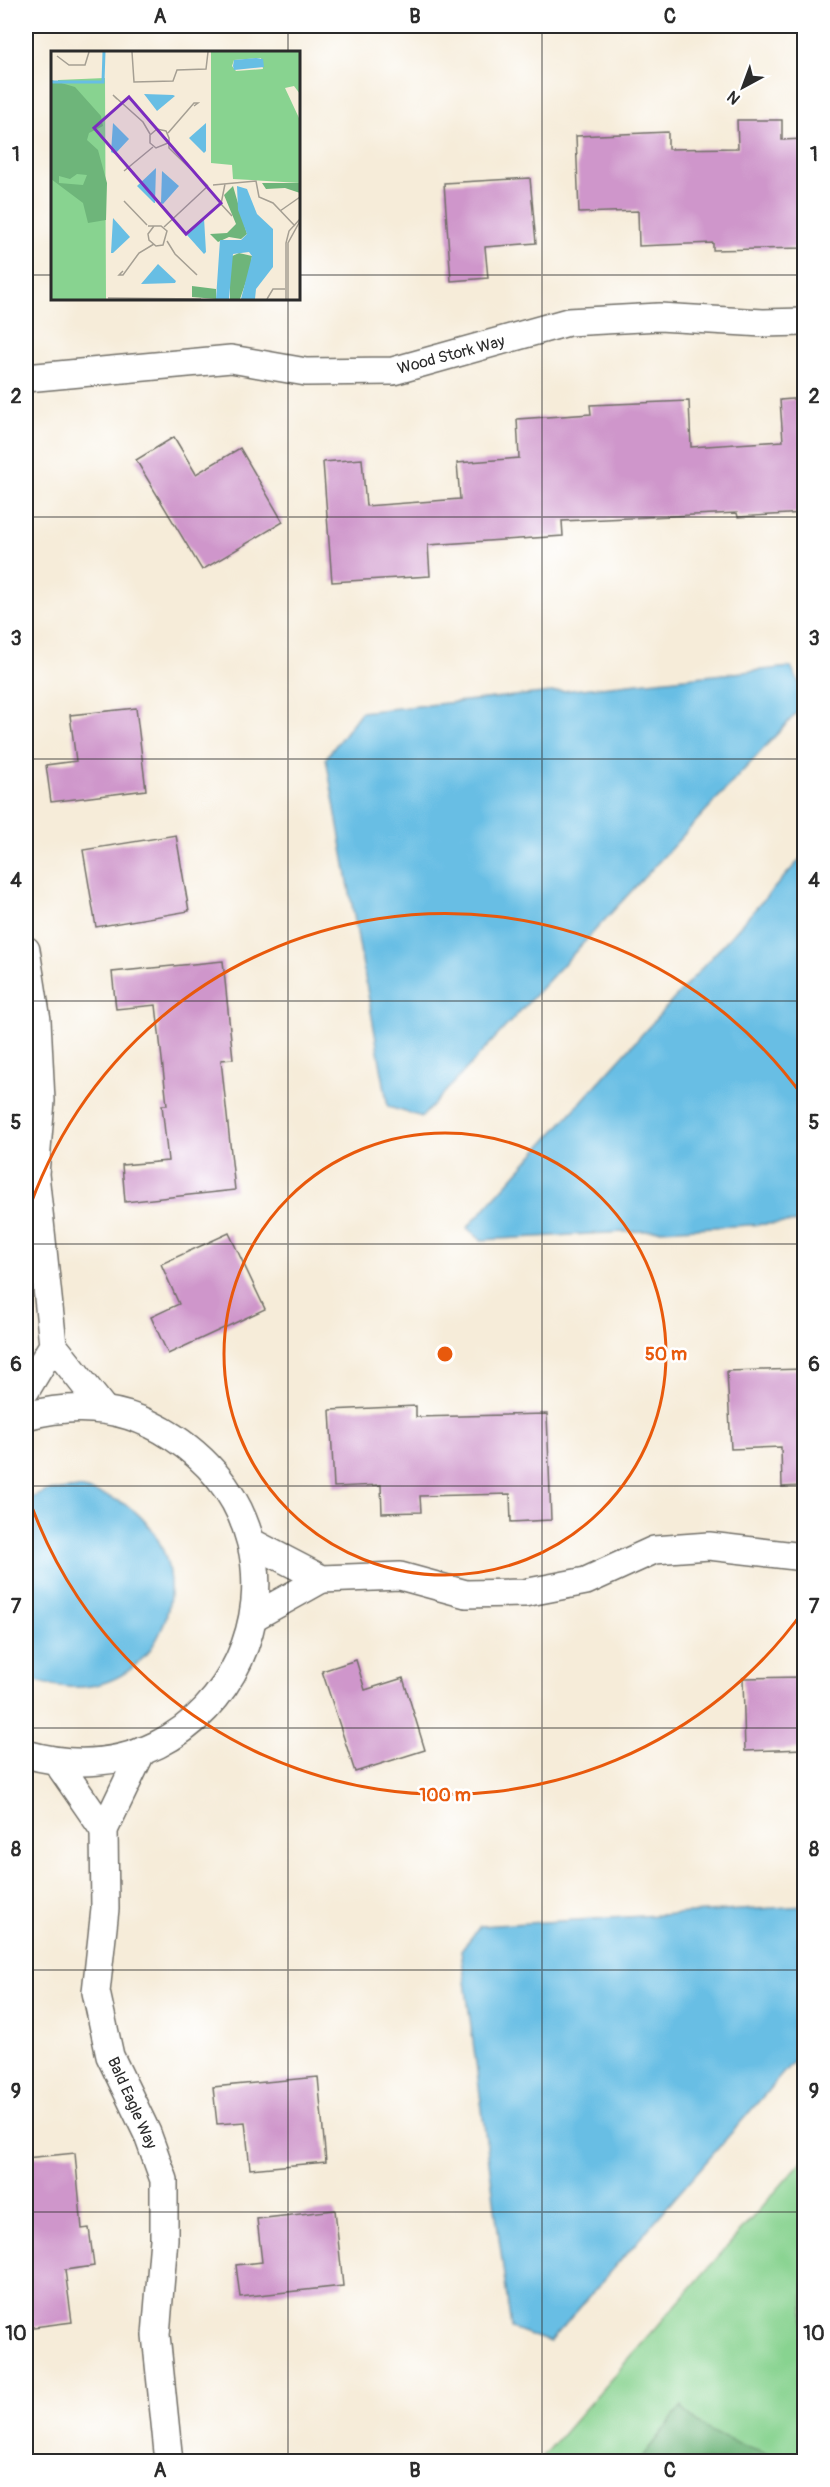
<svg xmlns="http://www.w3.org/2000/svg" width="830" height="2487" font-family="Pangolin,sans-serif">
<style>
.green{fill:#88d390;stroke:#5a7f5e;stroke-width:1.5}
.forest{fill:#6eb57a;stroke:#4c7052;stroke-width:1.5}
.water{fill:#67bee4;stroke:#497488;stroke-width:1.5}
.building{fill:#cf96cb}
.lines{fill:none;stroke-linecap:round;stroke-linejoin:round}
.street-casing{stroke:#726f68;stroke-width:30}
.street{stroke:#fff;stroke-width:27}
.grid{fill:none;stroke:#2b2b2b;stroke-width:1.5;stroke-opacity:0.55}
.ring{fill:none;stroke:#e8590c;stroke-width:3}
.labels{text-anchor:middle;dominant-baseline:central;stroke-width:5;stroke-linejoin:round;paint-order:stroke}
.street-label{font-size:16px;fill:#2b2b2b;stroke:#fff}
.inset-river{fill:none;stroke:#67bee4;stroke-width:3}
.inset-road{fill:none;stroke:#a59f93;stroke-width:1.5}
.view{fill:#7b2cbf;fill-opacity:0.15;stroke:#7b2cbf;stroke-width:3}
.inset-edge{fill:none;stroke:#2b2b2b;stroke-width:3}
.centre{fill:#e8590c;stroke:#fff;stroke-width:3}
.ring-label{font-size:18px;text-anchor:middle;font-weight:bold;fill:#e8590c;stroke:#fff;stroke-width:5;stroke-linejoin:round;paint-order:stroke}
.neatline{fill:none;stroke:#2b2b2b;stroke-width:2}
.grid-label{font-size:20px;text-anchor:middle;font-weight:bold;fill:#2b2b2b}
</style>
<rect width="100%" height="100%" fill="#fff"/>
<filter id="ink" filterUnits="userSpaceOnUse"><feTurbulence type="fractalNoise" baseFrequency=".0167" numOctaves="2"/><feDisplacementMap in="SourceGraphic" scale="12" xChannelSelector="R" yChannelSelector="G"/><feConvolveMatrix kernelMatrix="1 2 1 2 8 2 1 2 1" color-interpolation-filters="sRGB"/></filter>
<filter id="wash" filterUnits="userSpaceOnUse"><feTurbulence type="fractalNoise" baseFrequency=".008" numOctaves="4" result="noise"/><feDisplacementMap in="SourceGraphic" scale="24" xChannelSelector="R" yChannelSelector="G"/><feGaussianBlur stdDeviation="1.35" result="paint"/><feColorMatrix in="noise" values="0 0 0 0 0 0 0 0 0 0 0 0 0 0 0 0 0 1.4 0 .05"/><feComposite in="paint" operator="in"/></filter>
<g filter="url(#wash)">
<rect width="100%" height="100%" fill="#f6ecd9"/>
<polygon class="green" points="804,2159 804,2461 539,2461"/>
<path class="forest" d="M682 2406C694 2432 761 2452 788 2461H639Z"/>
<g class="water">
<polygon points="791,667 804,693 804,705 422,1117 388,1107 326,758 361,712"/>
<polygon points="804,855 804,1222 481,1240 467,1228"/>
<path d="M80 1488C102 1494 125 1500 141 1517 203 1580 160 1692 69 1687 55 1686 38 1684 26 1676V1500L47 1491Z"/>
<polygon points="804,1906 804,2049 550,2342 511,2328 461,1951 480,1926"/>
</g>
<g id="blocks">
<g class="building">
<polygon points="737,120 782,120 782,140 804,139 804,248 713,250 713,243 639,246 638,211 579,213 576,136 668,132 668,149 738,148"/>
<polygon points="530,178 536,243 485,247 488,278 451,281 444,183"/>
<polygon points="804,398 804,513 738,517 737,513 562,521 563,536 428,545 430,576 332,582 323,462 362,459 366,506 460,499 457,463 519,458 517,419 591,414 590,405 689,401 691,447 783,441 780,400"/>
<polygon points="174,437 196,474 240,448 283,522 202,570 136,460"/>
<polygon points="136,708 146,790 51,802 46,765 76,761 70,715"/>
<polygon points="176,835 189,911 96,927 83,850"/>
<polygon points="223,961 233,1059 221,1060 235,1190 125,1202 122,1165 168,1161 162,1105 167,1105 156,1005 116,1009 112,972"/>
<polygon points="229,1233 265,1309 168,1354 151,1317 179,1304 161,1264"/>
<polygon points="804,1369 804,1486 782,1487 781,1447 731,1449 727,1371"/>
<polygon points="416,1406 416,1417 547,1414 551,1520 511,1522 510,1494 420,1496 421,1512 382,1513 381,1485 334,1487 330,1410"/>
<polygon points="356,1660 365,1690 403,1678 425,1750 355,1772 322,1671"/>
<polygon points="804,1677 804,1749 745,1751 743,1678"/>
<polygon points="318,2077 326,2162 250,2169 245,2122 217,2124 213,2087"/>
<polygon points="75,2153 82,2229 89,2228 94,2266 65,2270 72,2322 26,2328 26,2158"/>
<polygon points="335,2210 343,2286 240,2297 236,2265 262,2262 257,2219"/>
</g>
</g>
</g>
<g filter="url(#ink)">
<use href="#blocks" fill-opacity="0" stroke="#726f68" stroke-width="1.5"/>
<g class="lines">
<defs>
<g id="street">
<polyline points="26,378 231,359 306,372 393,371 568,322 659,317 763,323 804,322"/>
<polyline points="26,950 37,1020 41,1101 35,1174 53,1345 26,1390"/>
<polyline points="53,1345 103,1408"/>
<path d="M26 1416C78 1402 128 1407 173 1437 345 1551 226 1811 26 1754"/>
<polyline points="251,1542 322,1579 400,1576 466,1594 524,1593 586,1581 654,1550 709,1546 804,1557"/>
<polyline points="254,1617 322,1579"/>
<polyline points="142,1751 104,1830 105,1909 96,1992 110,2056 147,2133 164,2180 164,2239 156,2335 169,2462"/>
<polyline points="57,1762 104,1830"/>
</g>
</defs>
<use href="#street" class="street-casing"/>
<use href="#street" class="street"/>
</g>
</g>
<path class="grid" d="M288 26V52M542 26V2462M26 275H52M298 275H804M288 298V2462M26 517H804M26 759H804M26 1001H804M26 1244H804M26 1486H804M26 1728H804M26 1970H804M26 2212H804"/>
<g class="ring">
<circle cx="445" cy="1354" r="221"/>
<path d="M804 1610A441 441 0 0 1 26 1490M26 1218A441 441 0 0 1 804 1098"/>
</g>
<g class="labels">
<g class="street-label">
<text transform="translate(451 355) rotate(-15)">Wood Stork Way</text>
<text transform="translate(132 2103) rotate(66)">Bald Eagle Way</text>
</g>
</g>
<g transform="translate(51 51)">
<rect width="249" height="249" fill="#f6ecd9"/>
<path d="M160 1H249V43L243 35 234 37 248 67 249 132 182 128 181 114 160 112ZM210 7 212 18 185 20 181 15 183 9ZM54 27 55 248H0V36L13 33H7V29Z" fill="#88d390" fill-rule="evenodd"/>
<path d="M0 29 24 36 50 65 52 75 38 82 36 89 47 99 56 132 55 169 37 172 32 152 0 128ZM26 123 36 124 32 134 8 132V125L19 128ZM211 132H249V142L234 137 215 138ZM182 135 196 183 190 188 178 186 167 191 159 183 176 182 185 173 173 144ZM188 202 201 205 199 219 189 248H179V206ZM141 235 165 238V248L141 246Z" fill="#6eb57a" fill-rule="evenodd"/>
<path d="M205 7 212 8 213 16 183 19 182 15 183 9ZM93 43 122 44 124 45 106 60ZM62 72 78 88 64 103 60 101ZM155 72V100L153 102 138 87ZM105 117 104 152H103L86 135ZM111 120 128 135 112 153 110 152ZM186 135 196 138 206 163 222 178V216L205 238 204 248H190L201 205 198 201 182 203 178 248H165L169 189H190L196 183 187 159ZM62 167 79 186 62 202H60ZM153 167 155 201 153 203 136 184ZM107 213 125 230 124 232 90 233Z" fill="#67bee4"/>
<path class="inset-river" d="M0 31H52L53 1"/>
<path class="inset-road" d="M81 1 83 31 122 30 126 19 155 18 157 1M6 5 18 14H34L38 1M66 48 62 44 92 71 99 83M117 82 143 52H147L143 55M117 92 105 97 99 92V84L106 78 115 80 118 87V97L157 135M73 120 102 96M174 133 170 153 181 165M162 134 205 130 208 146 222 152 244 175M73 150 96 174M229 160 249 146M97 175H110L116 180 112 194 105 195 98 189 97 183 103 175M113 176 157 135M116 190 124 203 146 224 142 220M72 220 68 224H72L88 202 103 193M57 247 150 248M216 248 222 238H234M235 248V192L238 180 249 168M237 248V192L249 170"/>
<path class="view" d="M78 46 170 152 135 183 43 77Z"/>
<rect width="249" height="249" class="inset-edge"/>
</g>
<circle cx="445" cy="1354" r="9" class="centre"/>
<g class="ring-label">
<text x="666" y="1360">50 m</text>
<text x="445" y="1801">100 m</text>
</g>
<rect width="830" height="2487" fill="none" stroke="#fff" stroke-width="66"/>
<g transform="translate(743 87) rotate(221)" stroke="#ffffff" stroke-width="4.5" paint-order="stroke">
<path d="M0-4.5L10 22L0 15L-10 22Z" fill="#2b2b2b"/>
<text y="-9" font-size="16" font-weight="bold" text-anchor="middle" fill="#2b2b2b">N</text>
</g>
<rect x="33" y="33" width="764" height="2421" class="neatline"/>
<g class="grid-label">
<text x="160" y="23">A</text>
<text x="415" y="23">B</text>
<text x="670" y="23">C</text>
<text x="16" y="161">1</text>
<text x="814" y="161">1</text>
<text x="16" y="403">2</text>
<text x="814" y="403">2</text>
<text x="16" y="645">3</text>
<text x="814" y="645">3</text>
<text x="16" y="887">4</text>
<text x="814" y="887">4</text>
<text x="16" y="1129">5</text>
<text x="814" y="1129">5</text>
<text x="16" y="1371">6</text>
<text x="814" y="1371">6</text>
<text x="16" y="1613">7</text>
<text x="814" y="1613">7</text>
<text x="16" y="1856">8</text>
<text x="814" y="1856">8</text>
<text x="16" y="2098">9</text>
<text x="814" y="2098">9</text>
<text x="16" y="2340">10</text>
<text x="814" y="2340">10</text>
<text x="160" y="2477">A</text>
<text x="415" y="2477">B</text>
<text x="670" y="2477">C</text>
</g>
</svg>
